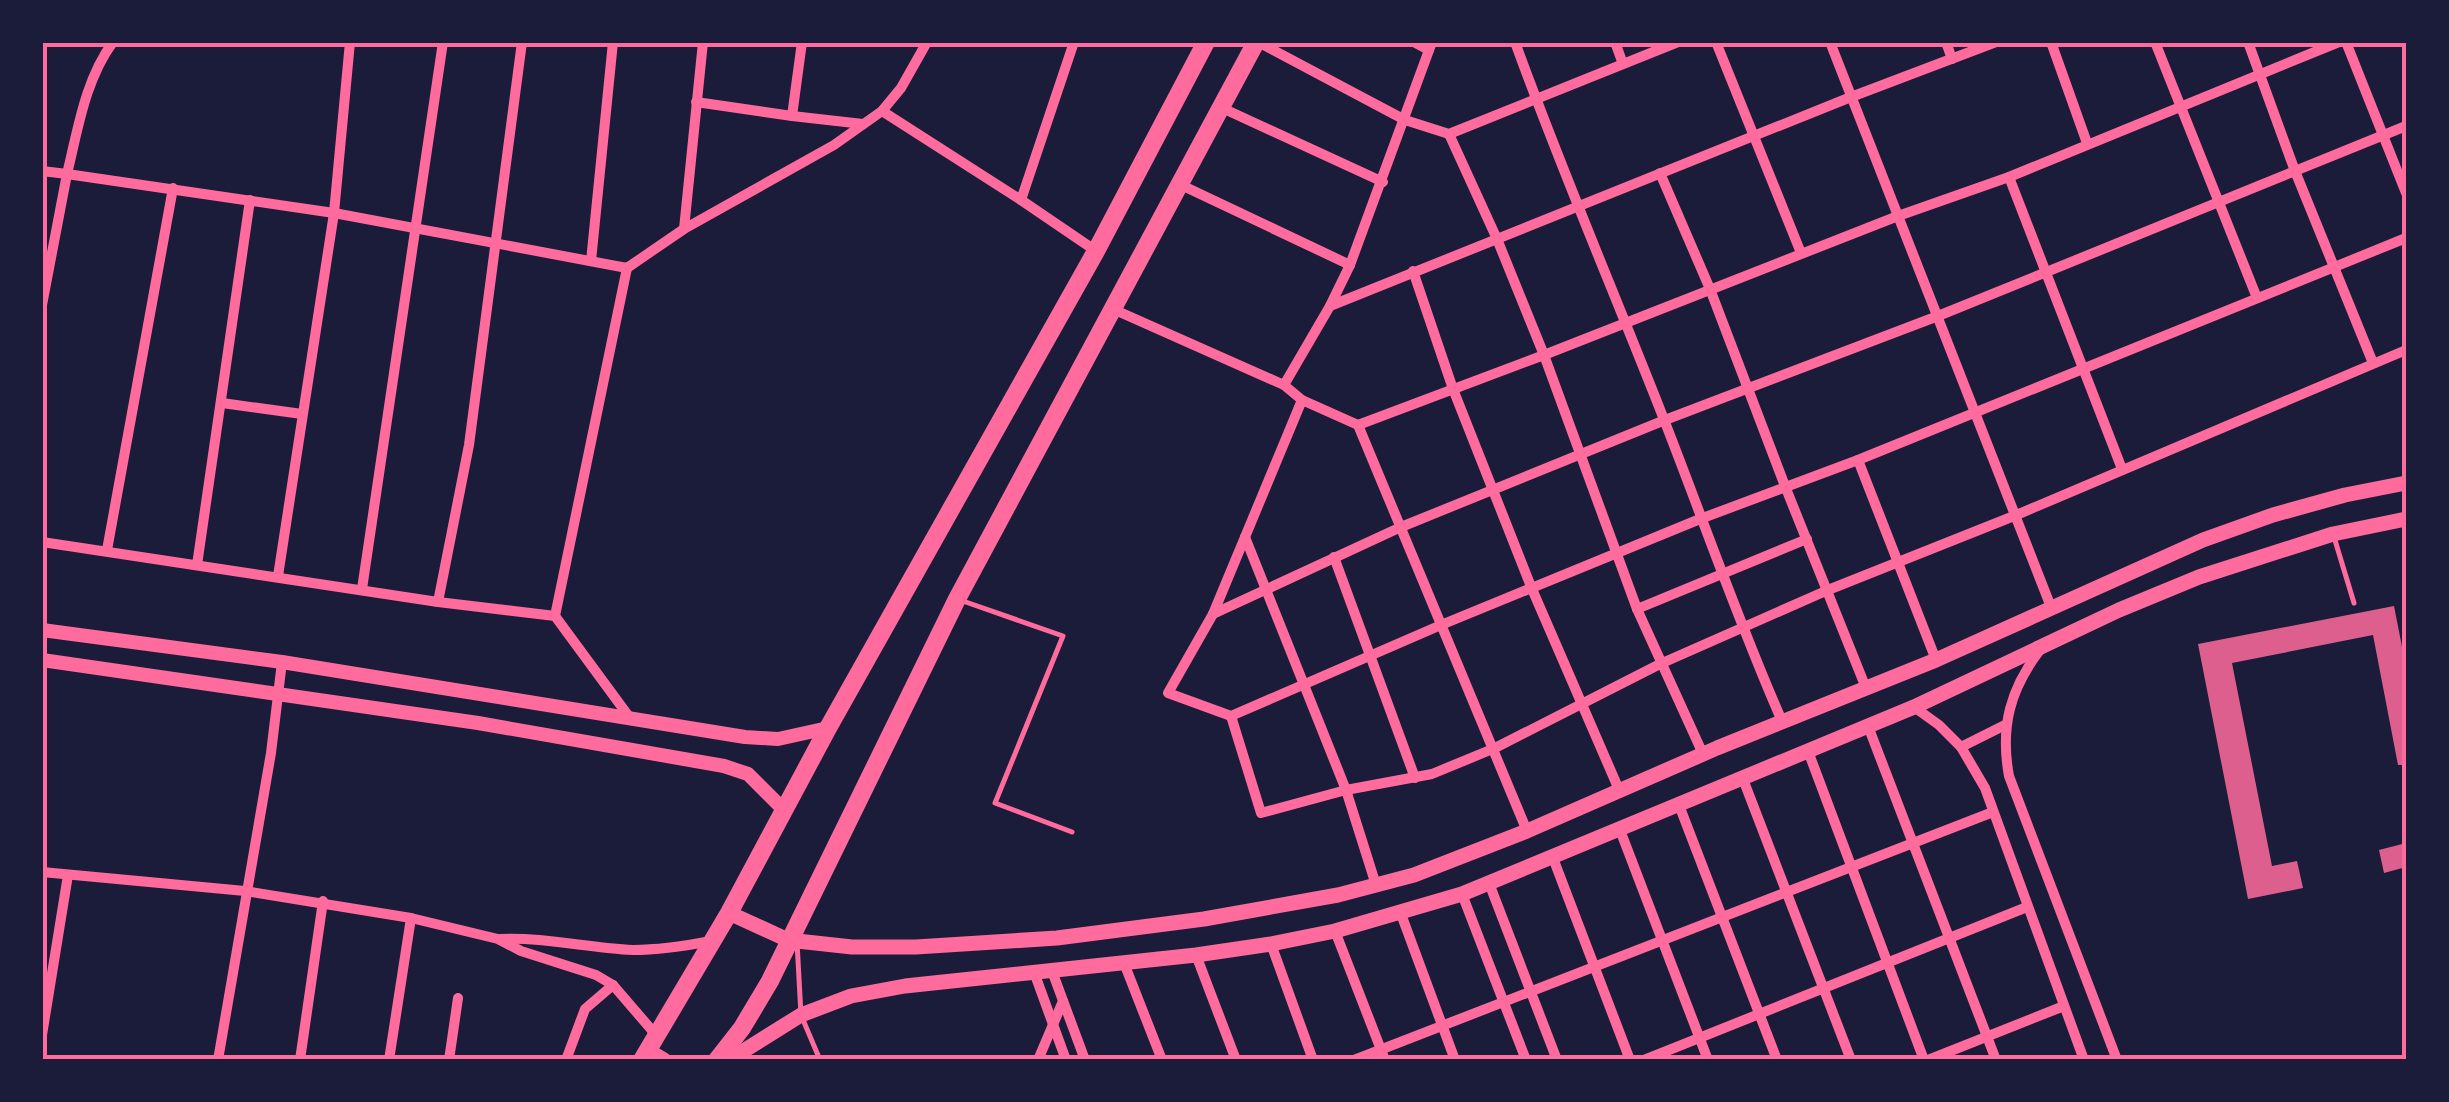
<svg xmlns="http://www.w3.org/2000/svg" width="2449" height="1102" font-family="'Source Sans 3',sans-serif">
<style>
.building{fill:#dd5f8e}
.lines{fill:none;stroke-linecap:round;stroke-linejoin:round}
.service{stroke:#ff6b9d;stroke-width:5}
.minor{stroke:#ff6b9d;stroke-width:10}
.tertiary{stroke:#ff6b9d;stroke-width:14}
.secondary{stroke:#ff6b9d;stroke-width:15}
.primary{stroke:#ff6b9d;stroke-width:18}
.neatline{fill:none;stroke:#ff6b9d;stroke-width:4}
</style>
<rect width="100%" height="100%" fill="#1b1b3a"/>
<g class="building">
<polygon points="2394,606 2406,667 2406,765 2398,765 2373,635 2232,663 2272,866 2297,861 2303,888 2248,899 2198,644"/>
<polygon points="2406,843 2406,867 2384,873 2379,850"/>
</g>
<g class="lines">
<g class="service">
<polyline points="2334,537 2354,603"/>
<polyline points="960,600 1063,636 995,803 1072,832"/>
<polyline points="797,942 801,1015 820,1060"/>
</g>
<g class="minor">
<path d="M113 42C85 80 78 129 67 174L334 213 627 268 684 229 834 145 882 111 901 88 927 42"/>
<polyline points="1074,42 1021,200 1096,251"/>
<polyline points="1258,42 1405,120 1449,134 1678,42"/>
<polyline points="1414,42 1429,50"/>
<path d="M1515 42C1561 169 1614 292 1663 417 1703 519 1738 621 1782 721"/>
<polyline points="1615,42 1623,64"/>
<polyline points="1716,42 1801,253"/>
<polyline points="1830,42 2051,607"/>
<polyline points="1946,42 1952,59"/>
<polyline points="2051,42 2087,143"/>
<polyline points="2155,42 2257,298"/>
<polyline points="2248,42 2295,171 2373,363"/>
<polyline points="2346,42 2406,193"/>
<polyline points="696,102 792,116 802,42"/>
<polyline points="1220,107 1383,182"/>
<polyline points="882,111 1021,200"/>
<polyline points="792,116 863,124"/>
<polyline points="2406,126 1938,316 1665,420 1401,527 1213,614 1168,693 1231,716 1441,625 1700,519 1858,460 2406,238"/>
<polyline points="1449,134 1497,239 1544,355 1637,609 1703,754"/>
<polyline points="42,171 67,174 42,305"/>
<polyline points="1660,173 1710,289 1785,486 1866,688"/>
<polyline points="2009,177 2122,469"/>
<polyline points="1179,184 1350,265"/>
<polyline points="684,229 703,42"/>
<polyline points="591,261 613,42"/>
<polyline points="1413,271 1453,389 1532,589 1620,792"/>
<polyline points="1330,306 1851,97 1996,42"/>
<polyline points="1115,310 1284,385 1302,400 1358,425 1527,831"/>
<polyline points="1284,385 1330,306 1350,265 1432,42"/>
<polyline points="222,403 302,414"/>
<polyline points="1358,425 1544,355 1898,216 2009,177 2339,42"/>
<polyline points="1858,460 1936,660"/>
<polyline points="1245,537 1346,790 1376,885"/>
<polyline points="42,542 438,602 555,616 627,268"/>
<polyline points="107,550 173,188"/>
<polyline points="1334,557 1415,778"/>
<polyline points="197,565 250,200"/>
<polyline points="278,576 334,213 350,42"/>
<polyline points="362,589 443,42"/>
<polyline points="438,602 469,445 522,42"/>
<polyline points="1637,609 1807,539"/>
<polyline points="1213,614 1302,400"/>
<polyline points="555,616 630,718"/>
<path d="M2040 650C2010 689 2000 727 2009 776L2117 1060"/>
<polyline points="1914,707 1939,725 1961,747 1985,788 2084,1060"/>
<polyline points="1231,716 1261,813 1346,790 1432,774 1495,748 1660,664 1828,590 2014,516 2406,350"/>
<polyline points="1868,726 1996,1060"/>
<polyline points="1961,747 2005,725"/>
<polyline points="1808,751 1924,1060"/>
<polyline points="1743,779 1851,1060"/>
<polyline points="1679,805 1777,1060"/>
<polyline points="1620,830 1708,1060"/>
<polyline points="1553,858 1630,1060"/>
<polyline points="42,872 245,891 411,918 389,1060"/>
<polyline points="1489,883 1557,1060"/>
<polyline points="1462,894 1526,1060"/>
<polyline points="1401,914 1455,1060"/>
<polyline points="411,918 498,939 521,951 596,975 613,985 656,1035"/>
<polyline points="1335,931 1385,1060"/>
<path d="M500 939C545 937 588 948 633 950 660 950 685 946 711 941"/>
<polyline points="1271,944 1313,1060"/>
<polyline points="1196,955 1236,1060"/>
<polyline points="1124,963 1162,1060"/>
<polyline points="1052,971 1085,1060"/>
<polyline points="1034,972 1066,1060"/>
<polyline points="42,1035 68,875"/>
<polyline points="218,1060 271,753 282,662"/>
<polyline points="300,1060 323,901"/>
<polyline points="449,1060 458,998"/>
<polyline points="566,1060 585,1009 613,985"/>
<polyline points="1038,1060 1063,1001"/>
<polyline points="1354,1060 1993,812"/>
<polyline points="1644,1060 2027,907"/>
<polyline points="1928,1060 2064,1006"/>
</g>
<g class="tertiary">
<polyline points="42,630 282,662 745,737 778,739 828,728"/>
<polyline points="42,660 478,723 724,766 748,774 784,810"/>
</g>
<g class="secondary">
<polyline points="729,913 788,940 852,947 916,947 1057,938 1204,919 1338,895 1414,875 1527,831 1717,748 1936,660 2203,540 2273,515 2345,495 2406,483"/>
<polyline points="647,1050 664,1060"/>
<polyline points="729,1060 801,1015 851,996 905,986 1196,955 1271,944 1335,931 1462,894 1914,707 2119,610 2199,577 2333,534 2406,519"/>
</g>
<g class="primary">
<polyline points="642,1060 729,913 828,728 1096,251 1206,42"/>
<polyline points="717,1060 742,1028 770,981 957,599 1256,42"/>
</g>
</g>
<rect width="2449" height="1102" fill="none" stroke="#1b1b3a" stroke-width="90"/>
<rect x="45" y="45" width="2359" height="1012" class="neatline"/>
</svg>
